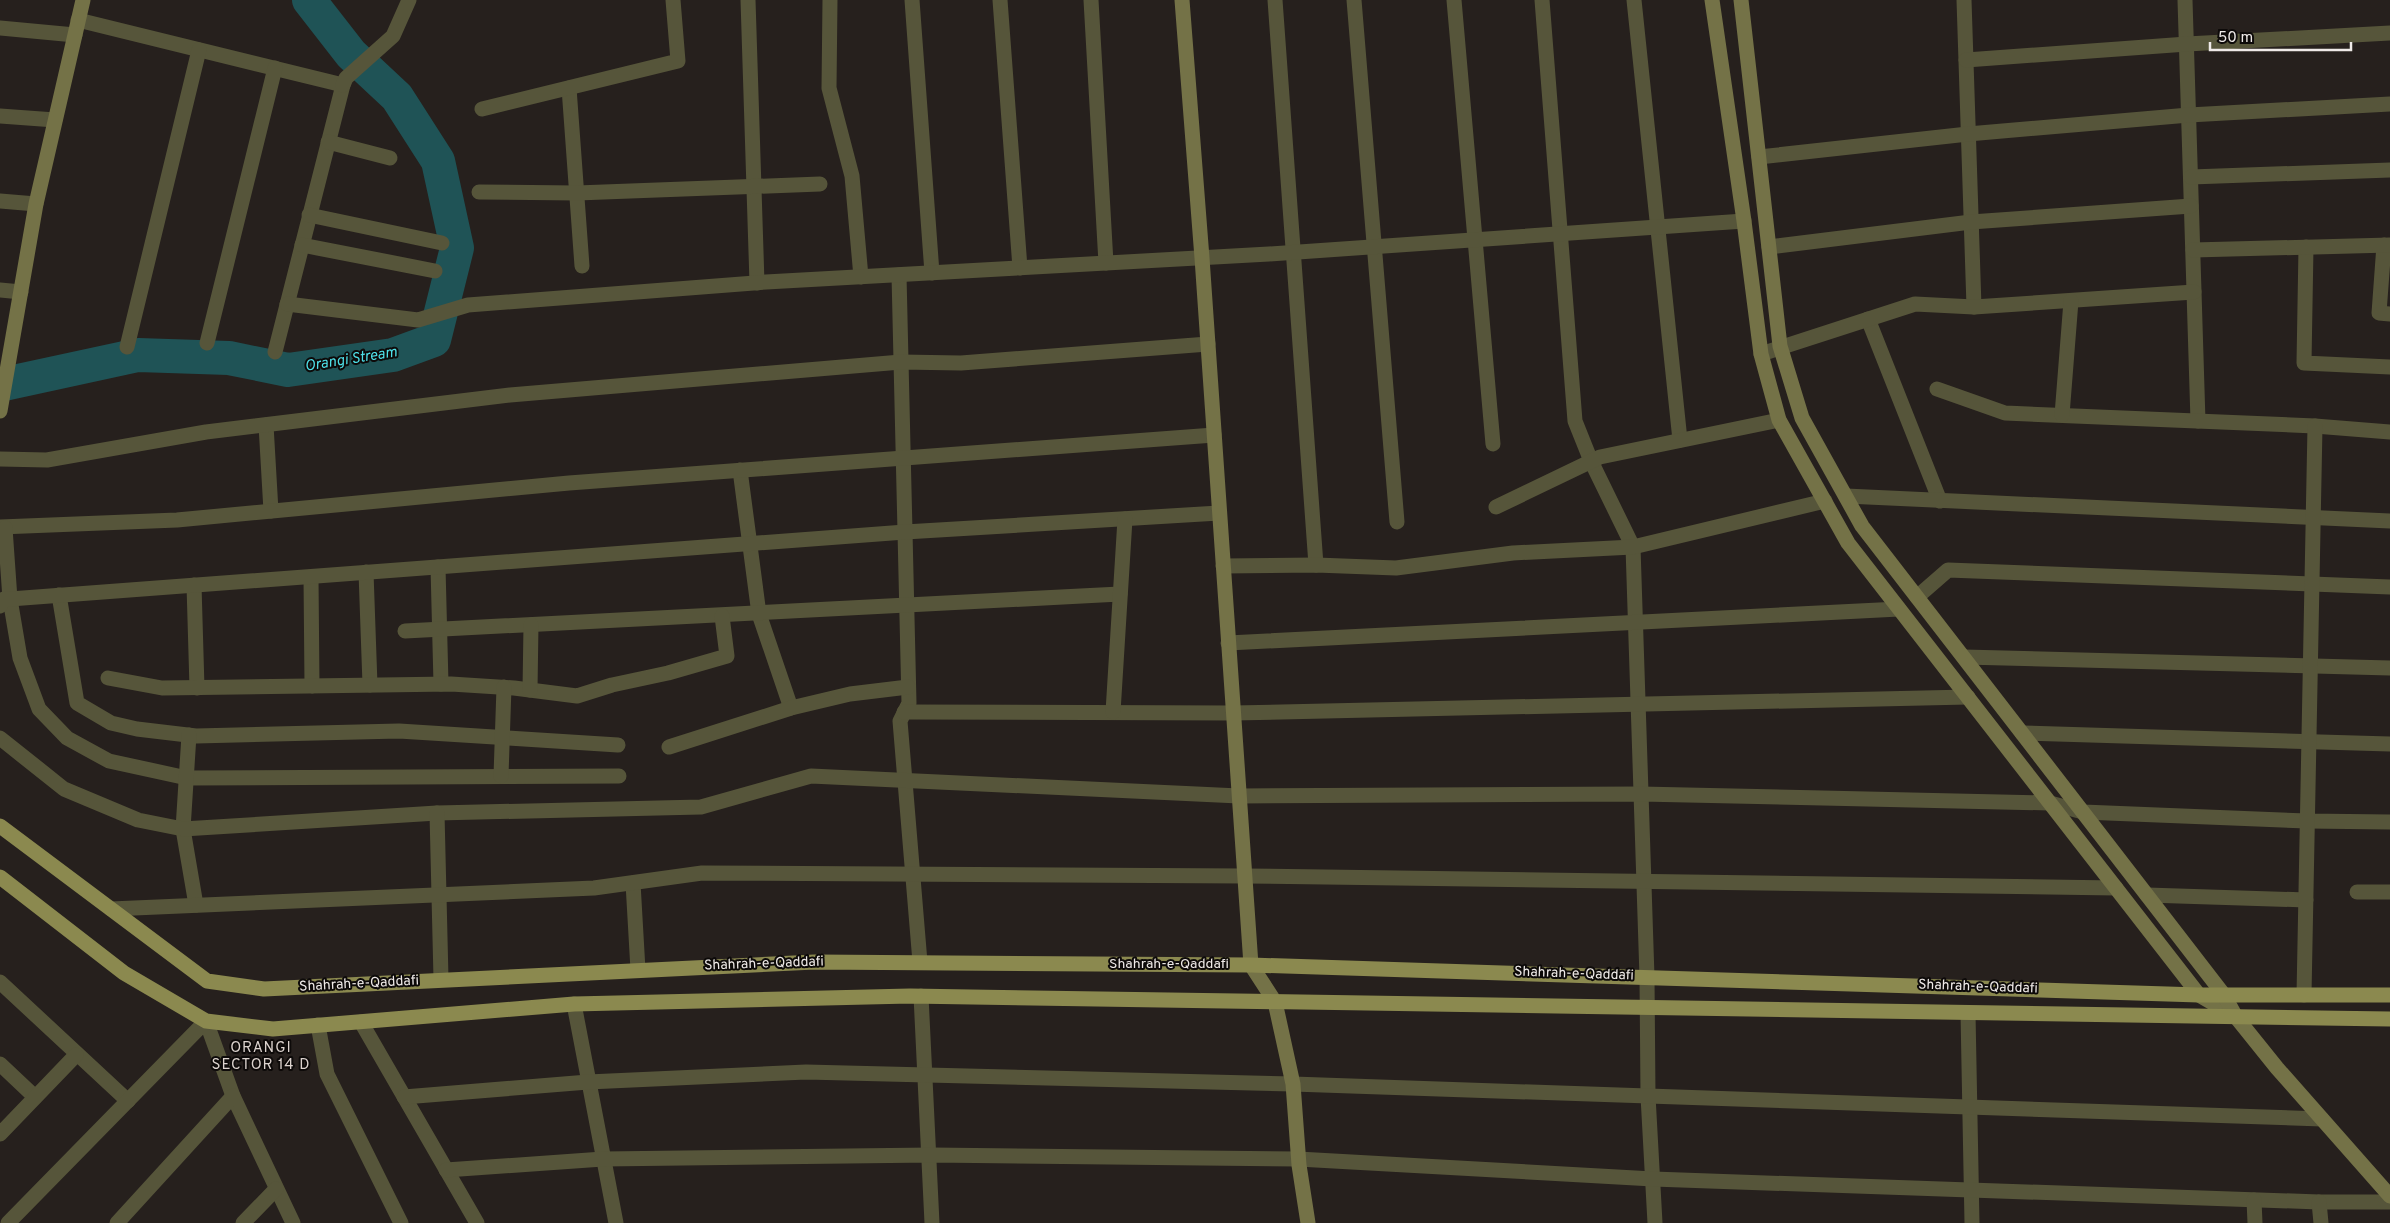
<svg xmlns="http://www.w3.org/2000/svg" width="2390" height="1223" font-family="Overpass,sans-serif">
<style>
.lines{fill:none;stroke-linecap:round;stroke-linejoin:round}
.river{stroke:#1f5356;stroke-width:34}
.street{stroke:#56553a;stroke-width:15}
.secondary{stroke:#747247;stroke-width:15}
.primary{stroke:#8b894f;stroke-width:15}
.labels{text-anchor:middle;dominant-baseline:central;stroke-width:4;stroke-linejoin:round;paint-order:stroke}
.street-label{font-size:14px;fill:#efeae8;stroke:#0d0a09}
.water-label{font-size:15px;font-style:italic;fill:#4ee0e8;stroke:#0d0a09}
.neighbourhood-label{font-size:15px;letter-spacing:1px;fill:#dcd3ce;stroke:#0d0a09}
</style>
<rect width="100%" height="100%" fill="#26201d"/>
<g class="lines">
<polyline class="river" points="0,385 138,355 229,358 288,370 393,355 434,340 457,248 438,161 397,97 351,54 309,0"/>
<g class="street">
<polyline points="748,0 757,283"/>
<polyline points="830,0 829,88 852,176 861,277"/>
<polyline points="912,0 932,273"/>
<polyline points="1000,0 1020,268"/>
<polyline points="1091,0 1106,263"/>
<polyline points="1275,0 1316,565"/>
<polyline points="1354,0 1397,522"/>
<polyline points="1454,0 1493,444"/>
<polyline points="1542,0 1575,421 1591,461 1633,547 1647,977 1648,1096 1655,1223"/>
<polyline points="1634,0 1680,440"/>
<polyline points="1964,0 1974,307"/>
<polyline points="2185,0 2198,421"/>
<polyline points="78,20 343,85 275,352"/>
<polyline points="0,28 75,35"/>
<polyline points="1966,60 2187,44 2390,33"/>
<polyline points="343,85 346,78 393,36 409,0"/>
<polyline points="569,88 582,266"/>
<polyline points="482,109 678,61 673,0"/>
<polyline points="0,116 55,120"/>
<polyline points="328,142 390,158"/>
<polyline points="1759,157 1968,134 2189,115 2390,104"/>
<polyline points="2191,177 2390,170"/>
<polyline points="479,192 577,193 820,184"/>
<polyline points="0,201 36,204"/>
<polyline points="309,215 442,243"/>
<polyline points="302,245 435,271"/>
<polyline points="2384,245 2379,313 2390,314"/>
<polyline points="1769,247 1971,222 2191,206"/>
<polyline points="2306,247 2304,363 2390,367"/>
<polyline points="2193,250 2390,245"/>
<polyline points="899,275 909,703 900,721 920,962"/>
<polyline points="0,290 21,292"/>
<polyline points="287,304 418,320 468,305 766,282 1269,254 1744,221"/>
<polyline points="1868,319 1940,501"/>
<polyline points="207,343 275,68"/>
<polyline points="127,347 199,50"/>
<polyline points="1761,354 1915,304 1974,307 2194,292"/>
<polyline points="1937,389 2005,413 2315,426 2390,432"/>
<polyline points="2062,415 2071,301"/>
<polyline points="266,425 271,511"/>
<polyline points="0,459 47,460 206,432 510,395 901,362 961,363 1208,344"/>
<polyline points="740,470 759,614 791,708"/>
<polyline points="1846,496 2390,521"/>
<polyline points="1496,507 1600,457 1779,420"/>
<polyline points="0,527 177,520 569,483 1214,435"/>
<polyline points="5,528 10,599 20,658 39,709 67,738 109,761 187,778 619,776"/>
<polyline points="1223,566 1316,565 1396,568 1513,553 1633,547 1825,501"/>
<polyline points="438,567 441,684"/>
<polyline points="366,572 370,685"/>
<polyline points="311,577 312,686"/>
<polyline points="194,585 197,688"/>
<polyline points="59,595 77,703 111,723 137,729 196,736 399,731 618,745"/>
<polyline points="1917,597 1948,570 2390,587"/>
<polyline points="0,606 4,599 10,599 905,532 1219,513"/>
<polyline points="405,631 1120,594"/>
<polyline points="1228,643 1899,609"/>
<polyline points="1964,657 2390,668"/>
<polyline points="108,678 162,688 451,684 514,688 577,696 612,685 668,673 727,656 722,616"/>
<polyline points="530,690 531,625"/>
<polyline points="904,712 1233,713 1968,697"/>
<polyline points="1113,712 1125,519"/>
<polyline points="2022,733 2390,744"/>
<polyline points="189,735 183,829 196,905"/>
<polyline points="0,738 64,789 138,820 183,829 437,813 701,807 811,776 1239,796 1641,794 2050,803 2083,812 2307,821 2390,822"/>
<polyline points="669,747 791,708 850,694 908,687"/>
<polyline points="501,776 504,687"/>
<polyline points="437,813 441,979"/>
<polyline points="633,883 638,970"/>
<polyline points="2357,892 2390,892"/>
<polyline points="2147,895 2306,900"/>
<polyline points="111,909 594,888 702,873 1245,876 2116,888"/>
<polyline points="0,982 128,1101"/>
<polyline points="2304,995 2315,426"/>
<polyline points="921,996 932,1223"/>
<polyline points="574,1004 616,1223"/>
<polyline points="1968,1013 1972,1223"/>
<polyline points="361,1022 477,1223"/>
<polyline points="318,1025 327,1074 401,1223"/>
<polyline points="0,1064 35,1097"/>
<polyline points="404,1097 588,1082 806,1072 1293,1084 2322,1119"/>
<polyline points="0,1134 76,1055"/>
<polyline points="446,1170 603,1159 932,1155 1298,1159 1653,1179 2319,1202 2390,1202"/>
<polyline points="2254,1200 2255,1223"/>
<polyline points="2319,1202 2321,1223"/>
<polyline points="8,1223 206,1021 233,1096 293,1223"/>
<polyline points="117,1223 233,1096"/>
<polyline points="243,1223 276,1189"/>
</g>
<g class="secondary">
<polyline points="1182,0 1202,258 1251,965 1275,1002 1293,1084 1299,1165 1308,1223"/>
<polyline points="1712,0 1744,221 1761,354 1779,420 1848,543 2199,995 2235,1016"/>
<polyline points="1741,0 1780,346 1802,418 1862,526 2224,995 2236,1017 2277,1068 2390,1196"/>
<polyline points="0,411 36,204 83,0"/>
</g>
<g class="primary">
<polyline points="0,826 207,981 264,989 815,962 1251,965 2199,995 2390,995"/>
<polyline points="0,877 124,973 206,1021 273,1029 574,1004 910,996 2390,1019"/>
</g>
</g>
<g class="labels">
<g class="street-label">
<text transform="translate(764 964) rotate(-2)">Shahrah-e-Qaddafi</text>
<text x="1169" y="964">Shahrah-e-Qaddafi</text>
<text transform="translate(1574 974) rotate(2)">Shahrah-e-Qaddafi</text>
<text transform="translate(359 984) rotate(-3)">Shahrah-e-Qaddafi</text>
<text transform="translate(1978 987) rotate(2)">Shahrah-e-Qaddafi</text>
</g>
<g class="water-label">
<text transform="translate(351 360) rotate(-9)">Orangi Stream</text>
</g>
<g class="neighbourhood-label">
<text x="261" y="1048">ORANGI<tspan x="261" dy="17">SECTOR 14 D</tspan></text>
</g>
</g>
<path d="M2210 42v8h141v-8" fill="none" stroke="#efeae8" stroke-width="2.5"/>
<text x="2218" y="42" font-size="15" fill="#efeae8" stroke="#0d0a09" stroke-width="4" paint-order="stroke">50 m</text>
</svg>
